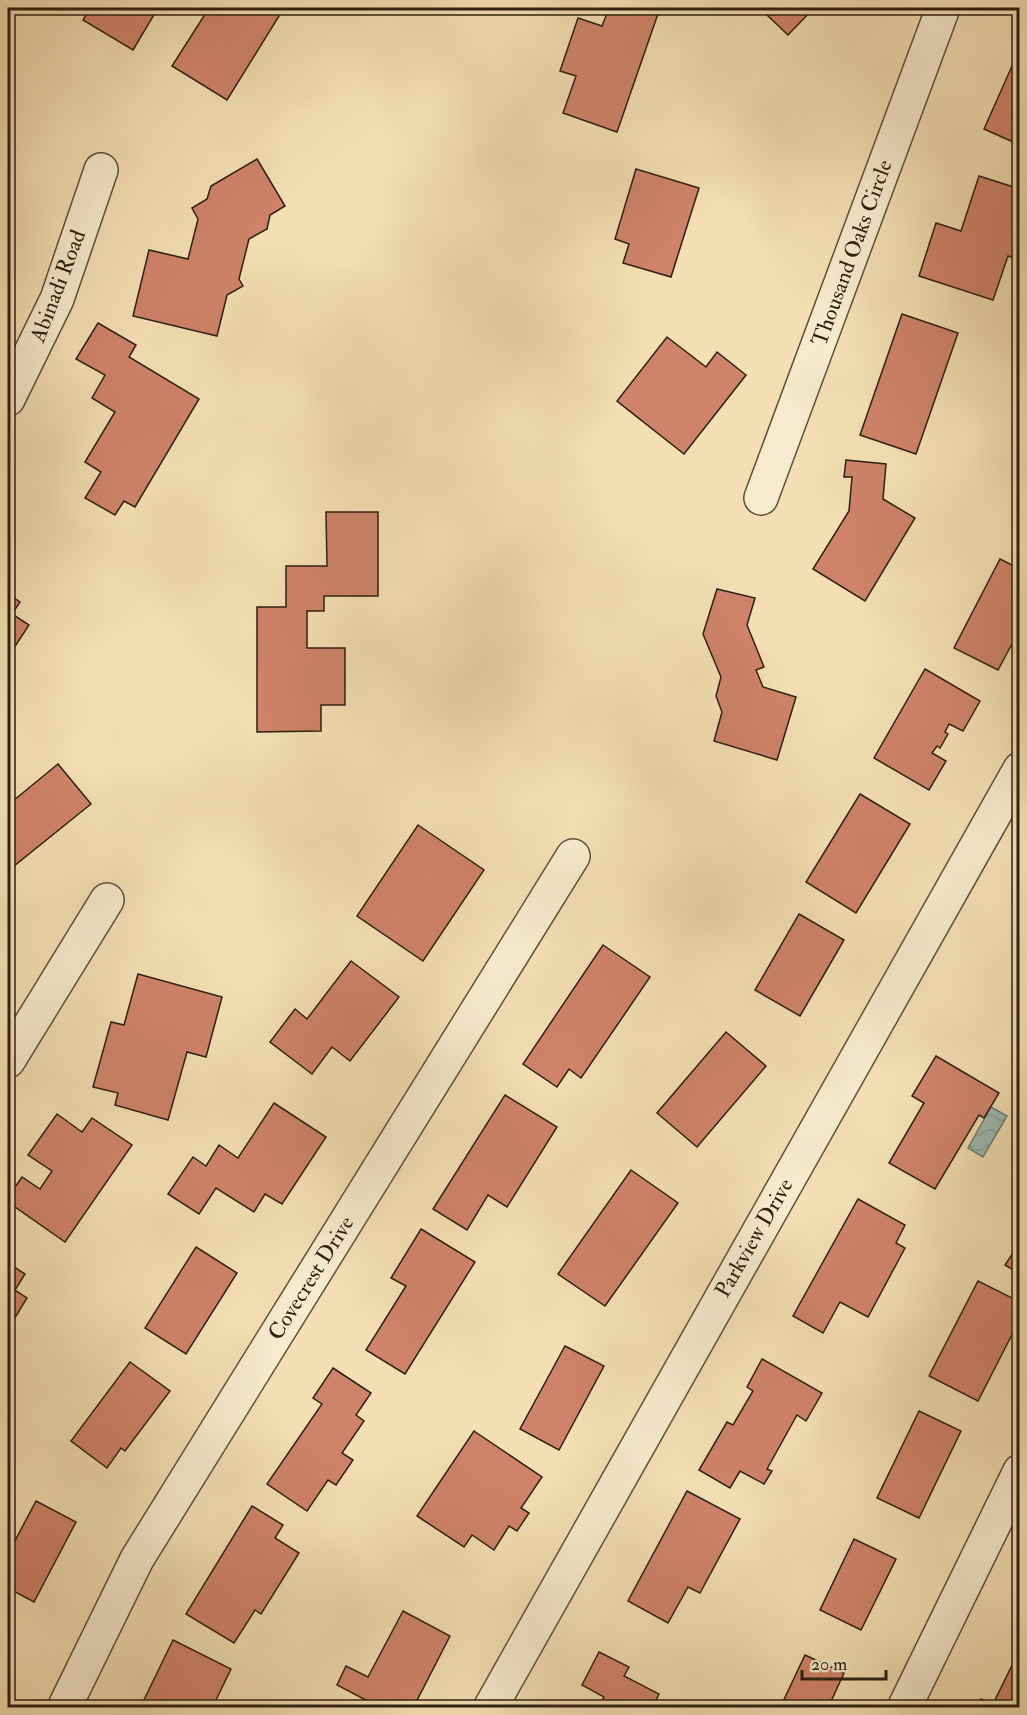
<svg xmlns="http://www.w3.org/2000/svg" width="1027" height="1715" font-family="'IM FELL Double Pica',serif">
<style>
.water{fill:url(#water-waves);stroke:#707d73;stroke-width:1.5}
.building{fill:#cf836a;stroke:#2d1f11;stroke-width:1.5}
.lines{fill:none;stroke-linecap:round;stroke-linejoin:round}
.minor-casing{stroke:#5e4f3a;stroke-width:36}
.minor{stroke:#f7eace;stroke-width:33}
.labels{text-anchor:middle;dominant-baseline:central;stroke-width:6;stroke-linejoin:round;paint-order:stroke}
.street-label{font-size:22px;fill:#2d1f11;stroke:#f7eace}
</style>
<defs>
<pattern id="water-waves" width="16" height="10" patternUnits="userSpaceOnUse" patternTransform="scale(1.5)"><rect width="16" height="10" fill="#9dbbb4"/><path d="M0 5q4-4 8 0t8 0" fill="none" stroke="#88a09a"/></pattern>
</defs>
<rect width="100%" height="100%" fill="#f3dfb3"/>
<filter id="stains"><feTurbulence type="fractalNoise" baseFrequency=".00333" numOctaves="4"/><feColorMatrix values="0 0 0 0 .2 0 0 0 0 .09 0 0 0 0 .02 0 0 0 .5 -.17"/></filter>
<radialGradient id="worn" r=".72"><stop offset=".6" stop-color="#630" stop-opacity="0"/><stop offset="1" stop-color="#630" stop-opacity=".3"/></radialGradient>
<polygon class="water" points="991,1107 1007,1116 983,1157 968,1148"/>
<g class="building">
<polygon points="90,8 158,8 133,50 83,20"/>
<polygon points="209,8 284,8 227,100 172,66"/>
<polygon points="609,8 660,8 617,132 563,113 576,76 560,71 578,18 602,26"/>
<polygon points="767,8 814,8 788,35 767,15 771,11"/>
<polygon points="1020,48 1020,145 984,129"/>
<polygon points="257,159 285,206 270,215 267,229 249,239 239,279 243,286 227,295 217,336 133,316 149,250 188,259 198,219 192,208 207,199 211,186"/>
<polygon points="636,169 699,188 671,277 623,263 629,244 615,239"/>
<polygon points="979,176 1020,189 1020,244 1015,259 1008,256 993,300 919,276 936,223 961,231"/>
<polygon points="902,314 958,333 916,454 860,435"/>
<polygon points="98,323 136,345 129,357 199,399 135,507 124,501 115,515 85,498 101,472 85,462 115,412 92,398 105,375 76,359"/>
<polygon points="667,337 706,367 717,352 746,375 684,454 617,401"/>
<polygon points="846,460 886,464 883,499 915,518 865,601 813,569 849,511 852,477 844,477"/>
<polygon points="326,512 378,512 378,596 324,596 324,611 307,611 307,648 345,648 345,705 321,705 321,731 257,732 257,607 286,607 286,566 327,566"/>
<polygon points="1000,559 1020,569 1020,629 998,670 954,648"/>
<polygon points="717,589 755,598 747,625 764,667 756,670 763,687 796,697 777,760 714,741 722,712 716,696 721,677 703,634"/>
<polygon points="8,594 20,602 12,614 29,625 8,657"/>
<polygon points="925,669 980,701 963,731 949,724 945,732 948,734 940,748 937,746 932,753 946,761 929,790 874,758"/>
<polygon points="58,764 91,804 9,870 8,868 8,805"/>
<polygon points="860,794 910,824 856,913 806,882"/>
<polygon points="418,825 484,870 423,961 357,916"/>
<polygon points="799,914 844,940 800,1016 755,990"/>
<polygon points="603,945 650,977 581,1078 569,1069 557,1087 523,1064"/>
<polygon points="351,961 399,997 350,1061 332,1047 312,1074 270,1042 295,1009 307,1019"/>
<polygon points="138,974 222,997 206,1057 187,1052 168,1120 115,1105 118,1093 93,1087 111,1022 124,1025"/>
<polygon points="726,1032 766,1066 697,1147 657,1113"/>
<polygon points="936,1056 999,1093 984,1118 979,1115 935,1189 889,1163 924,1103 912,1096"/>
<polygon points="505,1095 557,1127 507,1207 488,1195 467,1230 433,1209"/>
<polygon points="274,1103 326,1137 282,1204 265,1194 254,1212 216,1188 199,1214 168,1194 193,1157 206,1166 219,1145 238,1158"/>
<polygon points="57,1114 82,1132 92,1118 132,1145 65,1242 8,1202 8,1197 22,1177 40,1189 52,1171 28,1155"/>
<polygon points="631,1170 678,1203 605,1306 558,1274"/>
<polygon points="858,1199 905,1225 896,1243 905,1248 868,1317 840,1302 823,1333 793,1316"/>
<polygon points="421,1229 475,1262 405,1374 366,1350 406,1286 391,1278"/>
<polygon points="1020,1242 1020,1274 1005,1265"/>
<polygon points="196,1247 237,1273 186,1354 145,1328"/>
<polygon points="8,1263 25,1274 15,1290 27,1298 8,1329"/>
<polygon points="978,1281 1020,1302 1020,1319 978,1401 929,1376"/>
<polygon points="565,1346 604,1366 559,1450 520,1429"/>
<polygon points="762,1359 822,1393 806,1421 797,1415 767,1469 772,1471 764,1484 740,1471 730,1488 699,1470 727,1422 733,1425 753,1391 747,1387"/>
<polygon points="130,1362 170,1391 125,1451 121,1448 107,1468 71,1441"/>
<polygon points="333,1368 371,1393 356,1415 364,1421 342,1453 353,1460 336,1485 328,1480 307,1511 267,1484 322,1404 313,1398"/>
<polygon points="919,1411 961,1431 919,1518 877,1498"/>
<polygon points="474,1431 542,1477 521,1508 529,1513 517,1531 509,1526 494,1550 472,1535 464,1547 417,1516"/>
<polygon points="687,1491 740,1519 700,1593 688,1587 668,1623 628,1601"/>
<polygon points="36,1501 76,1522 34,1602 8,1588 8,1554"/>
<polygon points="252,1506 283,1525 275,1538 299,1553 261,1614 255,1610 234,1643 186,1614"/>
<polygon points="854,1539 896,1559 861,1630 820,1610"/>
<polygon points="403,1611 450,1636 413,1708 381,1708 337,1685 346,1666 368,1677"/>
<polygon points="173,1640 231,1669 212,1708 140,1708"/>
<polygon points="1020,1649 1020,1708 977,1708 981,1699 993,1704"/>
<polygon points="599,1652 629,1667 624,1676 659,1694 652,1708 598,1708 604,1697 582,1685"/>
<polygon points="805,1655 844,1673 828,1708 780,1708"/>
</g>
<g class="lines">
<defs>
<g id="minor">
<polyline points="8,399 57,299 101,170"/>
<polyline points="761,498 943,8"/>
<polyline points="8,1061 107,900"/>
<polyline points="64,1708 137,1559 573,856"/>
<polyline points="490,1708 1020,769"/>
<polyline points="904,1708 1020,1471"/>
</g>
</defs>
<use href="#minor" class="minor-casing"/>
<use href="#minor" class="minor"/>
</g>
<g class="labels">
<g class="street-label">
<text transform="translate(852 253) rotate(-70)">Thousand Oaks Circle</text>
<text transform="translate(58 286) rotate(-69)">Abinadi Road</text>
<text transform="translate(754 1238) rotate(-60)">Parkview Drive</text>
<text transform="translate(311 1278) rotate(-58)">Covecrest Drive</text>
</g>
</g>
<rect width="1027" height="1715" fill="none" stroke="#f3dfb3" stroke-width="30"/>
<rect x="9" y="9" width="1009" height="1697" fill="none" stroke="#2d1f11" stroke-width="3"/>
<rect x="15" y="15" width="997" height="1685" fill="none" stroke="#2d1f11" stroke-width="1.5"/>
<path d="M802 1670v9h84v-9" fill="none" stroke="#2d1f11" stroke-width="3"/>
<text x="811" y="1670" font-size="18" fill="#2d1f11" stroke="#f7eace" stroke-width="4.5" paint-order="stroke">20 m</text>
<rect width="100%" height="100%" filter="url(#stains)"/>
<rect width="100%" height="100%" fill="url(#worn)"/>
</svg>
